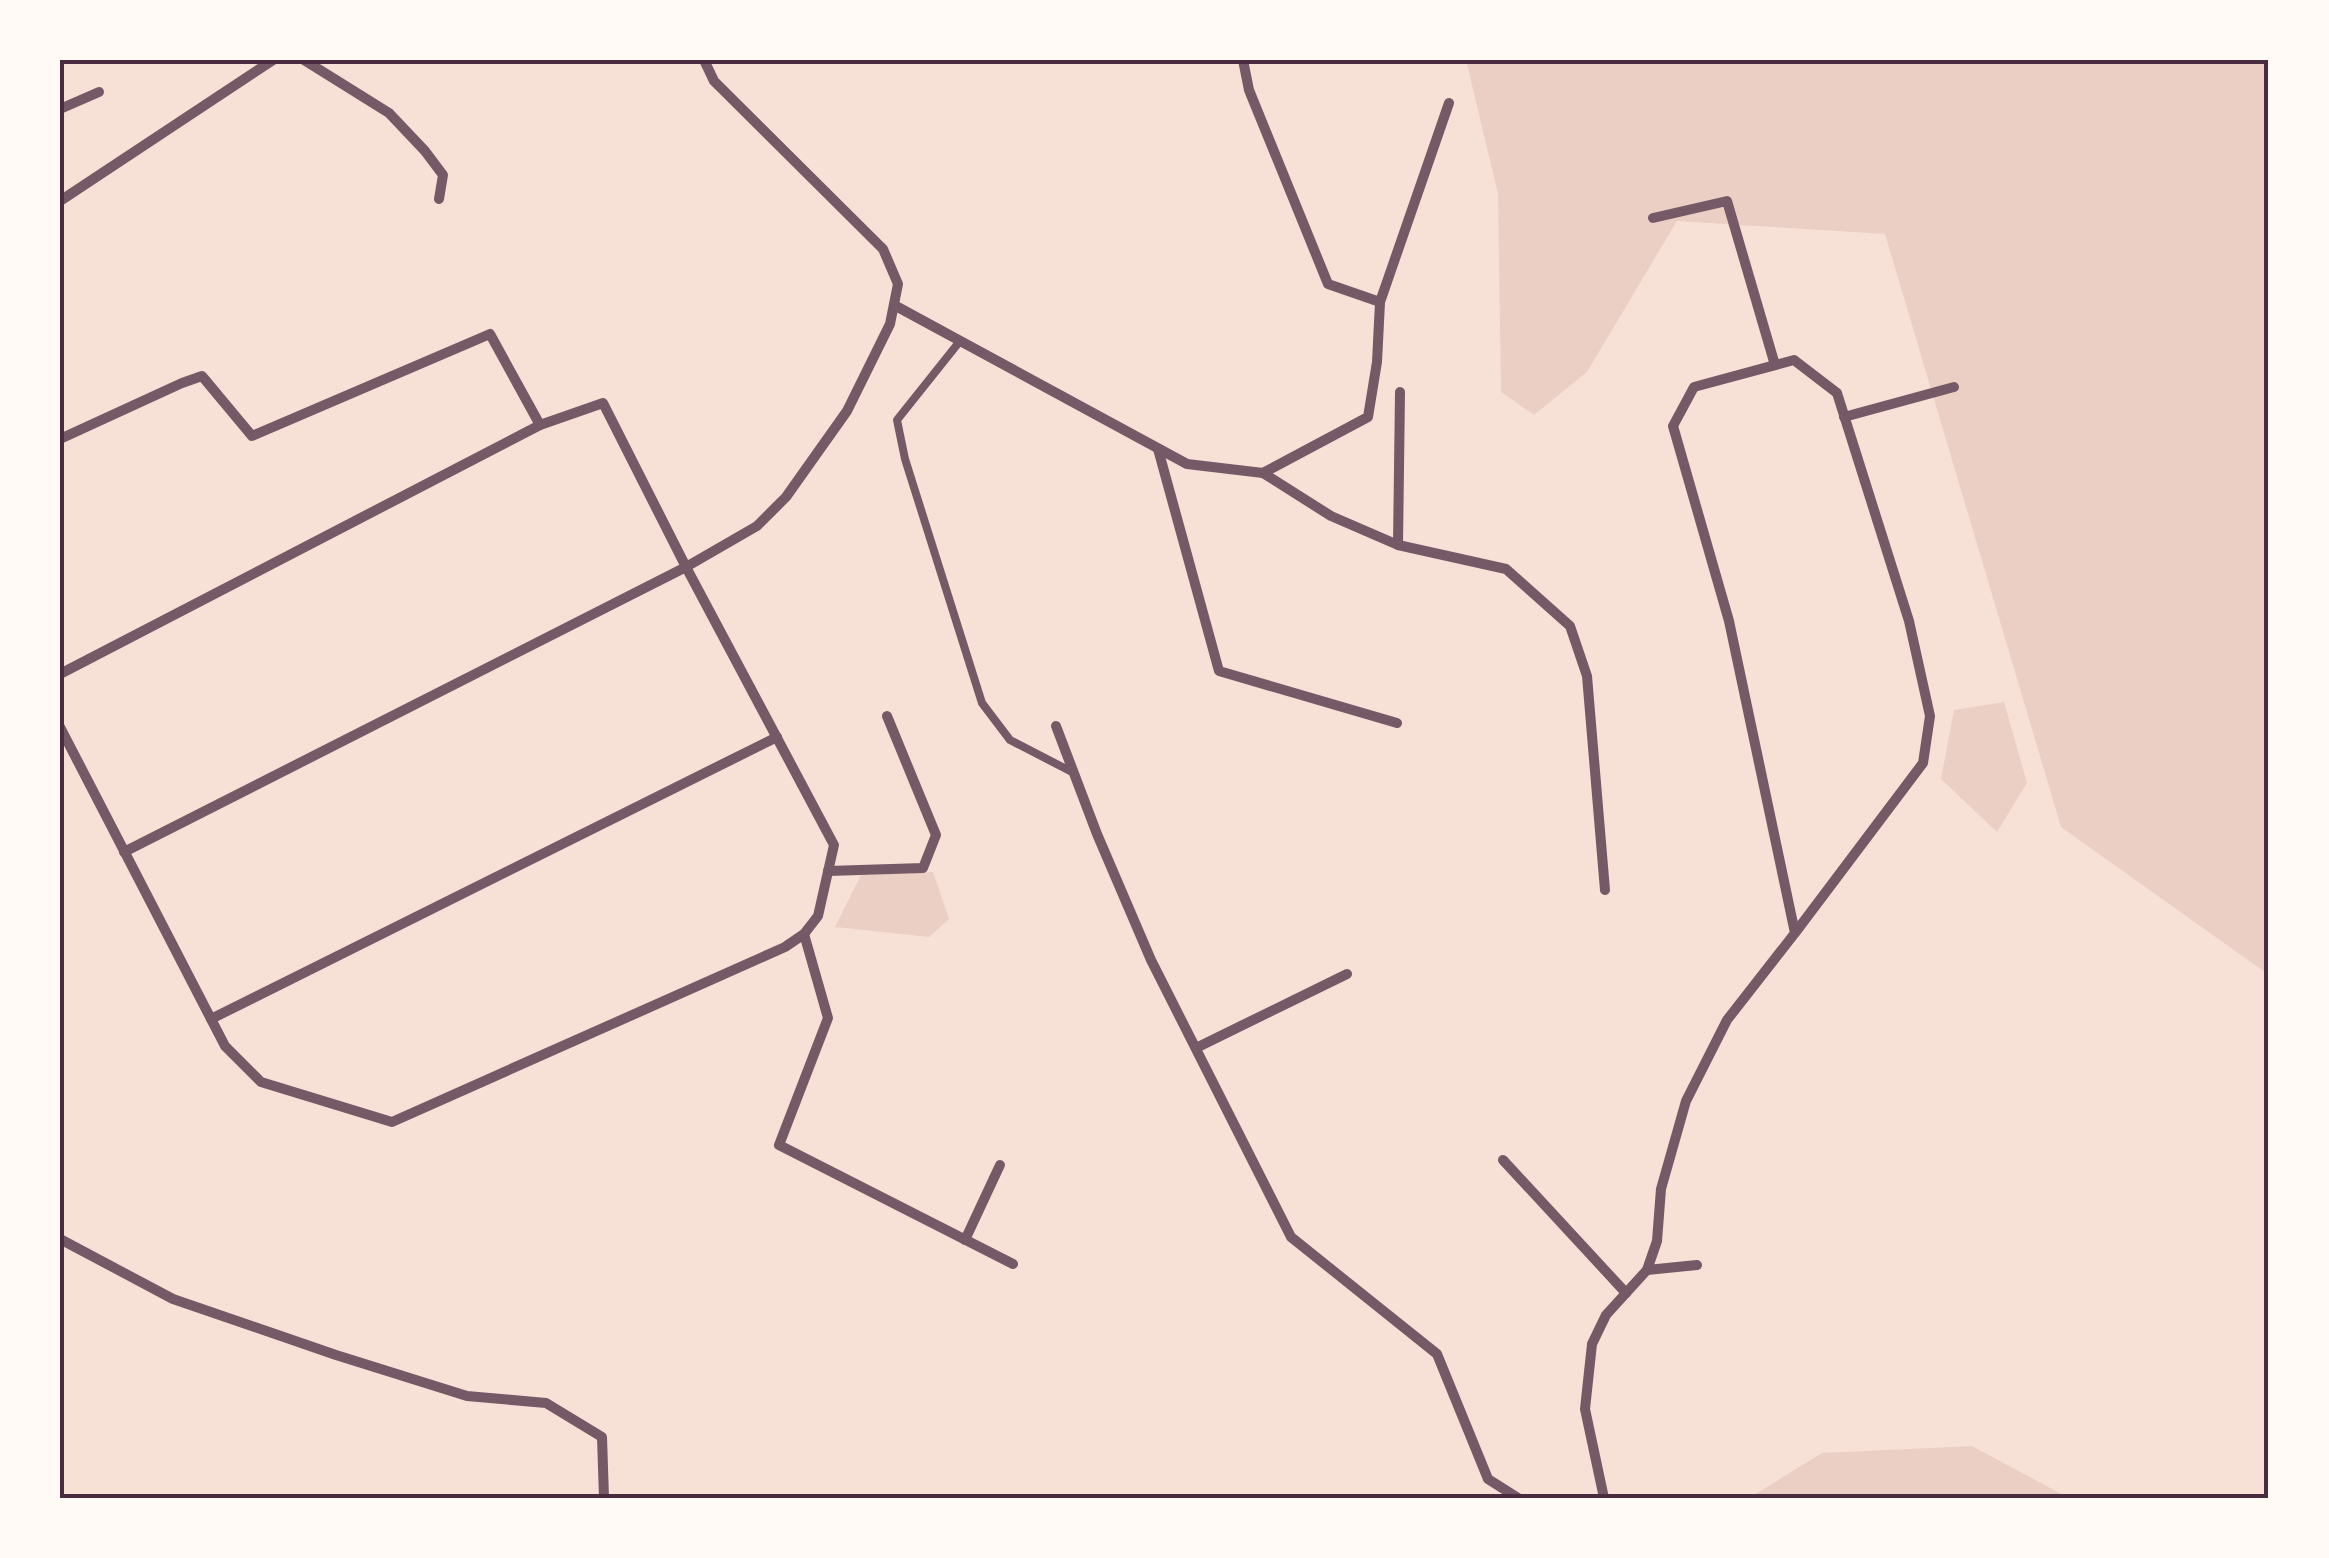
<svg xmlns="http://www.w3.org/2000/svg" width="2329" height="1558" font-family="'Exo 2',sans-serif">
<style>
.green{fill:#ebcfc5}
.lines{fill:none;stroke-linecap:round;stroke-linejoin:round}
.service{stroke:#755966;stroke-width:8}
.minor{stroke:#755966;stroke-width:10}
.neatline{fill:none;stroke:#4a2c40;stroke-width:4}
</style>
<rect width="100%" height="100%" fill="#f7e1d7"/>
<g class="green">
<polygon points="1466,60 2269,60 2269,975 2061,827 1885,234 1677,221 1587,372 1534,415 1501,392 1498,194"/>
<polygon points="2004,702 2027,783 1997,832 1941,779 1954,710"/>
<polygon points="933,872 949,919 929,937 835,927 861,875"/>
<polygon points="1972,1446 2069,1498 1749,1498 1822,1453"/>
</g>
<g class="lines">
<polyline class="service" points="960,341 897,420 905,459 982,703 1010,740 1074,773"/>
<g class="minor">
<polyline points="304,60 389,113 425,151 443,175 439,199"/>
<polyline points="1243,60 1249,90 1328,284 1380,302"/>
<polyline points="60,109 99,92"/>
<polyline points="60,201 273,60"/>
<polyline points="1653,218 1727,201 1775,365"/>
<polyline points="894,305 1187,464 1263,473 1368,417 1377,362 1380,302 1449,103"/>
<polyline points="1844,417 1954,387"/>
<polyline points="60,439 182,383 202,376 252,436 490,334 540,425"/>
<polyline points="1158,449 1219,671 1397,723"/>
<polyline points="1263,473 1331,516 1398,545 1506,569 1570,626 1587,676 1605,890"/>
<polyline points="1398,545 1400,392"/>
<polyline points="60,674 540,425 603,403 686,567 834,845 818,916 804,934 785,947 392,1122 261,1082 225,1046 60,727"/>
<polyline points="1056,726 1097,834 1151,960 1291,1237 1437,1354 1488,1479 1518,1498"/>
<polyline points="124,852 686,567 757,526 786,497 847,411 890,324 898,284 883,249 714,81 704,60"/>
<polyline points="828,871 923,868 936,835 887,716"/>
<polyline points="804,934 828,1018 779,1145 1013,1264"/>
<polyline points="211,1019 777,737"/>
<polyline points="1196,1048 1347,974"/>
<polyline points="1503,1160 1626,1293"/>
<polyline points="60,1239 173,1299 336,1355 467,1396 546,1403 602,1437 604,1498"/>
<polyline points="965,1240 1000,1165"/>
<polyline points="1647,1270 1697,1265"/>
<polyline points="1604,1498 1585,1409 1592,1344 1606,1315 1647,1270 1657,1241 1661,1189 1686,1101 1727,1020 1795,933 1729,621 1673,426 1694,387 1794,360 1837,393 1909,621 1930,716 1923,763 1795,933"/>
</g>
</g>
<rect width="2329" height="1558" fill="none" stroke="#fffaf5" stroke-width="125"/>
<rect x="62" y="62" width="2204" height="1434" class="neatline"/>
</svg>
